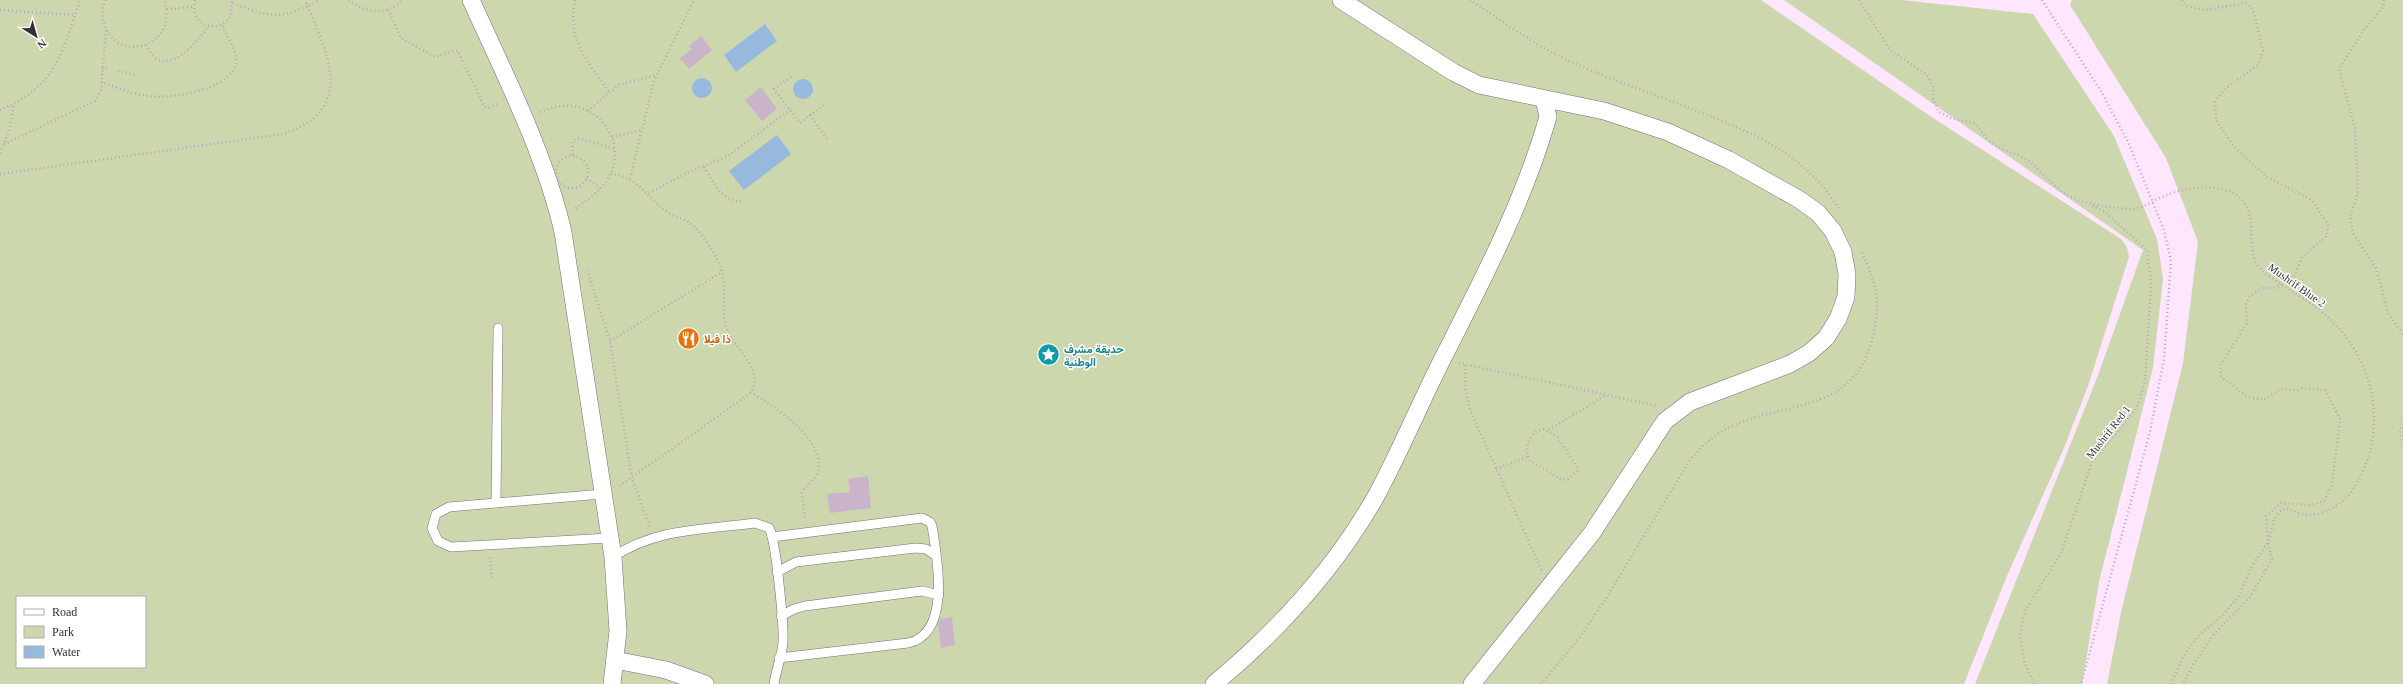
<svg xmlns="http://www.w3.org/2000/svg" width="2403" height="684" font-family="'Times New Roman',Vazirmatn,serif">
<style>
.green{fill:#cdd7ae;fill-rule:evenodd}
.water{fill:#98b9de}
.building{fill:#cab4cb}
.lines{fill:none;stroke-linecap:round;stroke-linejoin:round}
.lane-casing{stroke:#7c687d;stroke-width:10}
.street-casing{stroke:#7c687d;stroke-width:18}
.path{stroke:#baa7bb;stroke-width:2.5;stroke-dasharray:1 3;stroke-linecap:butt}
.lane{stroke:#fff;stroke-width:9}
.street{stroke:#fff;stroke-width:17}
.labels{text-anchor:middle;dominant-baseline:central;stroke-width:3;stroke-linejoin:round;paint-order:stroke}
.street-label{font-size:11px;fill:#372e37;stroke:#fff}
.food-label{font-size:11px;font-weight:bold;fill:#c56008;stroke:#fff;text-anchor:start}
.culture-label{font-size:11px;font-weight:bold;fill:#0d838f;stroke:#fff;text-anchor:start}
</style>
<rect width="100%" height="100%" fill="#fee6ff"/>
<g class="green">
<path d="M0 0H1761L1930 116 2121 239 2127 247 2129 257 2088 386 2064 448 2007 576 1964 684H0ZM17 597H145V667H17Z"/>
<polygon points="1784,0 1901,0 2033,14 2114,136 2157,239 2163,279 2153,368 2099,582 2082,684 1975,684 2098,375 2143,250"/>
<polygon points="2072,0 2403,0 2403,684 2107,684 2122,608 2183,363 2198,242 2166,158 2070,5"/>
</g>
<g class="water">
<polygon points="765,24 777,41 736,72 724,55"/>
<circle cx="702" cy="88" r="10"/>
<circle cx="803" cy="89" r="10"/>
<polygon points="777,135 791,154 744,190 729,171"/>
</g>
<g class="building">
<polygon points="701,36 712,50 689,69 680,58 692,49 689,46"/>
<polygon points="761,87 777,109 762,121 745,100"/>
<polygon points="868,476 871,508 830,513 827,494 850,492 848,479"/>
<polygon points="952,617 955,645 941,648 938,624 940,619"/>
</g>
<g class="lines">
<defs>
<g id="lane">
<polyline points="603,494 449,507 436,514 432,528 438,541 451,547 609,538"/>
<polyline points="496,503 498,328"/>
<path d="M772 537 922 518 930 522 932 526C937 557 952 634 908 643L779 658"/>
<path d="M613 557C657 528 703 530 755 523L769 528C776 539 784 626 783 642 782 656 776 670 774 684"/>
<polyline points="777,572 796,562 916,548 926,549 935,555"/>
<polyline points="781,616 794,609 805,606 922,591 939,595"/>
</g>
<g id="street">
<path d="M471 0C504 73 545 154 563 232L613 557 618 631 612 684"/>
<polyline points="1341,0 1453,72 1479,85 1604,111 1668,132 1729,160 1800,200 1818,213 1833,231 1843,252 1847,274 1846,297 1838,319 1826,338 1809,353 1790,364 1690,402 1665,421 1592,533 1472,684"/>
<polyline points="615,660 666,670 705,684"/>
<path d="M1214 684C1278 631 1333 571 1375 498 1400 452 1420 403 1444 356 1483 279 1524 201 1548 117L1544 99"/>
</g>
</defs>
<use href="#lane" class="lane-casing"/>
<use href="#street" class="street-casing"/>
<g class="path">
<path d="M106 0C102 7 101 17 104 24 119 66 179 45 164 0"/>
<path d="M195 0C189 25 216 36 231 16L232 0"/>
<path d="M349 0C366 14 386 15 403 0"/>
<path d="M575 0C567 41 587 60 609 92"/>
<path d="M1470 0C1504 22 1538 48 1576 64 1614 81 1654 94 1692 109 1753 133 1803 152 1840 210"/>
<path d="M1859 0 1890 50 1926 74 1933 86V100L1939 112 1951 118 1974 123C1980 127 1982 134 1987 139 1999 150 2017 153 2030 162 2041 171 2050 182 2061 191 2080 205 2105 206 2128 209 2143 210 2151 201 2164 196 2185 187 2224 181 2241 199 2259 218 2245 244 2257 265 2275 285 2303 295 2323 313 2377 358 2391 434 2351 492 2343 504 2324 515 2309 515 2302 515 2293 511 2286 508L2279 512 2274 520 2269 541 2252 566 2239 596 2223 615 2198 636 2183 657 2171 684"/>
<polyline points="2042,0 2101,91 2129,144 2164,230 2171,261 2164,359 2150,432 2081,684"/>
<polyline points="2182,0 2186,6 2205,10 2246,3 2253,9 2263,51 2258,65 2226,88 2215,101 2216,120 2235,148 2267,177 2312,200 2328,225 2327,236 2302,257 2293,279 2276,288 2261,288 2250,296 2246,304 2247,323 2220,366 2221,377 2248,397 2264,400 2280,389 2298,390 2302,388 2325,390 2340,419 2332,485 2324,501 2310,505 2281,503 2266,516 2268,543 2272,559 2250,597 2215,633 2193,665 2183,684"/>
<polyline points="2384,0 2383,7 2364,30 2339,69 2355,128 2358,193 2350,216 2353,233 2376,268 2388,313 2403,334"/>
<path d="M233 3C272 19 282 19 320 0"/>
<polyline points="167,9 193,7"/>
<polyline points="0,10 75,15"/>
<polyline points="388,10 401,38 435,57 453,51 458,51 484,106 489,108 499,103"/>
<path d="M146 45C149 49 151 55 155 58 175 71 199 39 209 26"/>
<polyline points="102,68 107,69"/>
<polyline points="118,71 135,75"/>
<polyline points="791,77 774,89 800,123 823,105"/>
<path d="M101 82C116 87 132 94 148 96 171 99 237 90 236 59 235 48 226 35 222 25"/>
<path d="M0 110C57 86 62 53 80 0"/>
<polyline points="588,111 618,85 657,75"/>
<path d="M540 112C550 108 559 105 570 106 603 108 624 143 611 173 604 189 588 199 575 209"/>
<polyline points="810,115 828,140"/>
<polyline points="612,137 642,130"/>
<polyline points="4,144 95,101 101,90 106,30"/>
<polyline points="0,153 9,131 14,104"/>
<polyline points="572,155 573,141 578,138 615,149"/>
<circle cx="572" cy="172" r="16"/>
<path d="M704 167C714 183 721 200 742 202"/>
<path d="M611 173C641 179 645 196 667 212 674 217 682 218 689 222 702 232 718 257 722 272 727 291 720 311 727 330 735 349 769 375 748 395L618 487"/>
<path d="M0 174 283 134C359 109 326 51 305 0"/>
<polyline points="587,178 601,189"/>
<polyline points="630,179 654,81 694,0"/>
<polyline points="649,193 689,172 728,156 790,110"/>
<polyline points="587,270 610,341 632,479 650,527"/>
<polyline points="610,341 722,272"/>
<polyline points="1459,363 1658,406"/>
<polyline points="1465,365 1465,387 1470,410 1542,571"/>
<path d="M751 392C774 407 825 438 818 471 816 480 806 484 802 493L805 520"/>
<polyline points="2403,424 2400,432 2403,443"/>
<path d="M1543 429 1557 436 1577 467V471L1568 479 1562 480 1529 460C1524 447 1529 432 1543 429Z"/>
<polyline points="1549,430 1604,396"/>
<polyline points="1496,469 1528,456"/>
<polyline points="490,557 492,579"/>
<path d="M1541 684 1580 637 1607 597 1688 463C1701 446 1716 432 1737 424 1791 401 1852 411 1871 343 1882 303 1877 286 1861 250"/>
<polyline points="2034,684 2025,664 2020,636 2025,611 2061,553 2092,462 2137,408 2145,381 2151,283 2147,250 2105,212 2090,205"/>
</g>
<use href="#lane" class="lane"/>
<use href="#street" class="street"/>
</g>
<defs>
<symbol id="restaurant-disc" viewBox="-11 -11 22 22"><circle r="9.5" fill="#e8710a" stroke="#fff"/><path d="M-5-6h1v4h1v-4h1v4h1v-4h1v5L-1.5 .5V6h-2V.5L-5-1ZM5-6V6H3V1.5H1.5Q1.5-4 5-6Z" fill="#fff"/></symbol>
<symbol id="sight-disc" viewBox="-11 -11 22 22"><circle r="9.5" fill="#0f9aa8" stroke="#fff"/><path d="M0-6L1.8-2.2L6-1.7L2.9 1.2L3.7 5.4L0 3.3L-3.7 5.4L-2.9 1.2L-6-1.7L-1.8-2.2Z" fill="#fff"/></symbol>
</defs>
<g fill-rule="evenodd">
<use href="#restaurant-disc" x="676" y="326" width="25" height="25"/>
<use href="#sight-disc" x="1036" y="342" width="25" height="25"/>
</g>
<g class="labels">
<g class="street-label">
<text transform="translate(2297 285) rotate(35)">Mushrif Blue 2</text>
<text transform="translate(2108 432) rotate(-52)">Mushrif Red 1</text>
</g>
<g class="food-label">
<text x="704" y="339">ذا فيلا</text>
</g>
<g class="culture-label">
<text x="1064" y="349">حديقة مشرف<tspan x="1064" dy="13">الوطنية</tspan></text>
</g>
</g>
<rect x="16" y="596" width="130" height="72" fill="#ffffff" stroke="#afabaf"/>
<rect x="24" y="609" width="20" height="6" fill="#ffffff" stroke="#afabaf"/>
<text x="52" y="616" font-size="12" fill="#372e37">Road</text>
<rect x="24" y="626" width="20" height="12" fill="#cdd7ae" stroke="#afabaf"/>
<text x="52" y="636" font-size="12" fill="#372e37">Park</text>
<rect x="24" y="646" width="20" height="12" fill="#98b9de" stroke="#afabaf"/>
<text x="52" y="656" font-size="12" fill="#372e37">Water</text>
<g transform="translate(36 36) rotate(143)" stroke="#ffffff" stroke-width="3" paint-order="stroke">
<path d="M0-3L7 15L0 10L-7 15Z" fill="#372e37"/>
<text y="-6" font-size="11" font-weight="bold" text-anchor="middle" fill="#372e37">N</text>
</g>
</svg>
